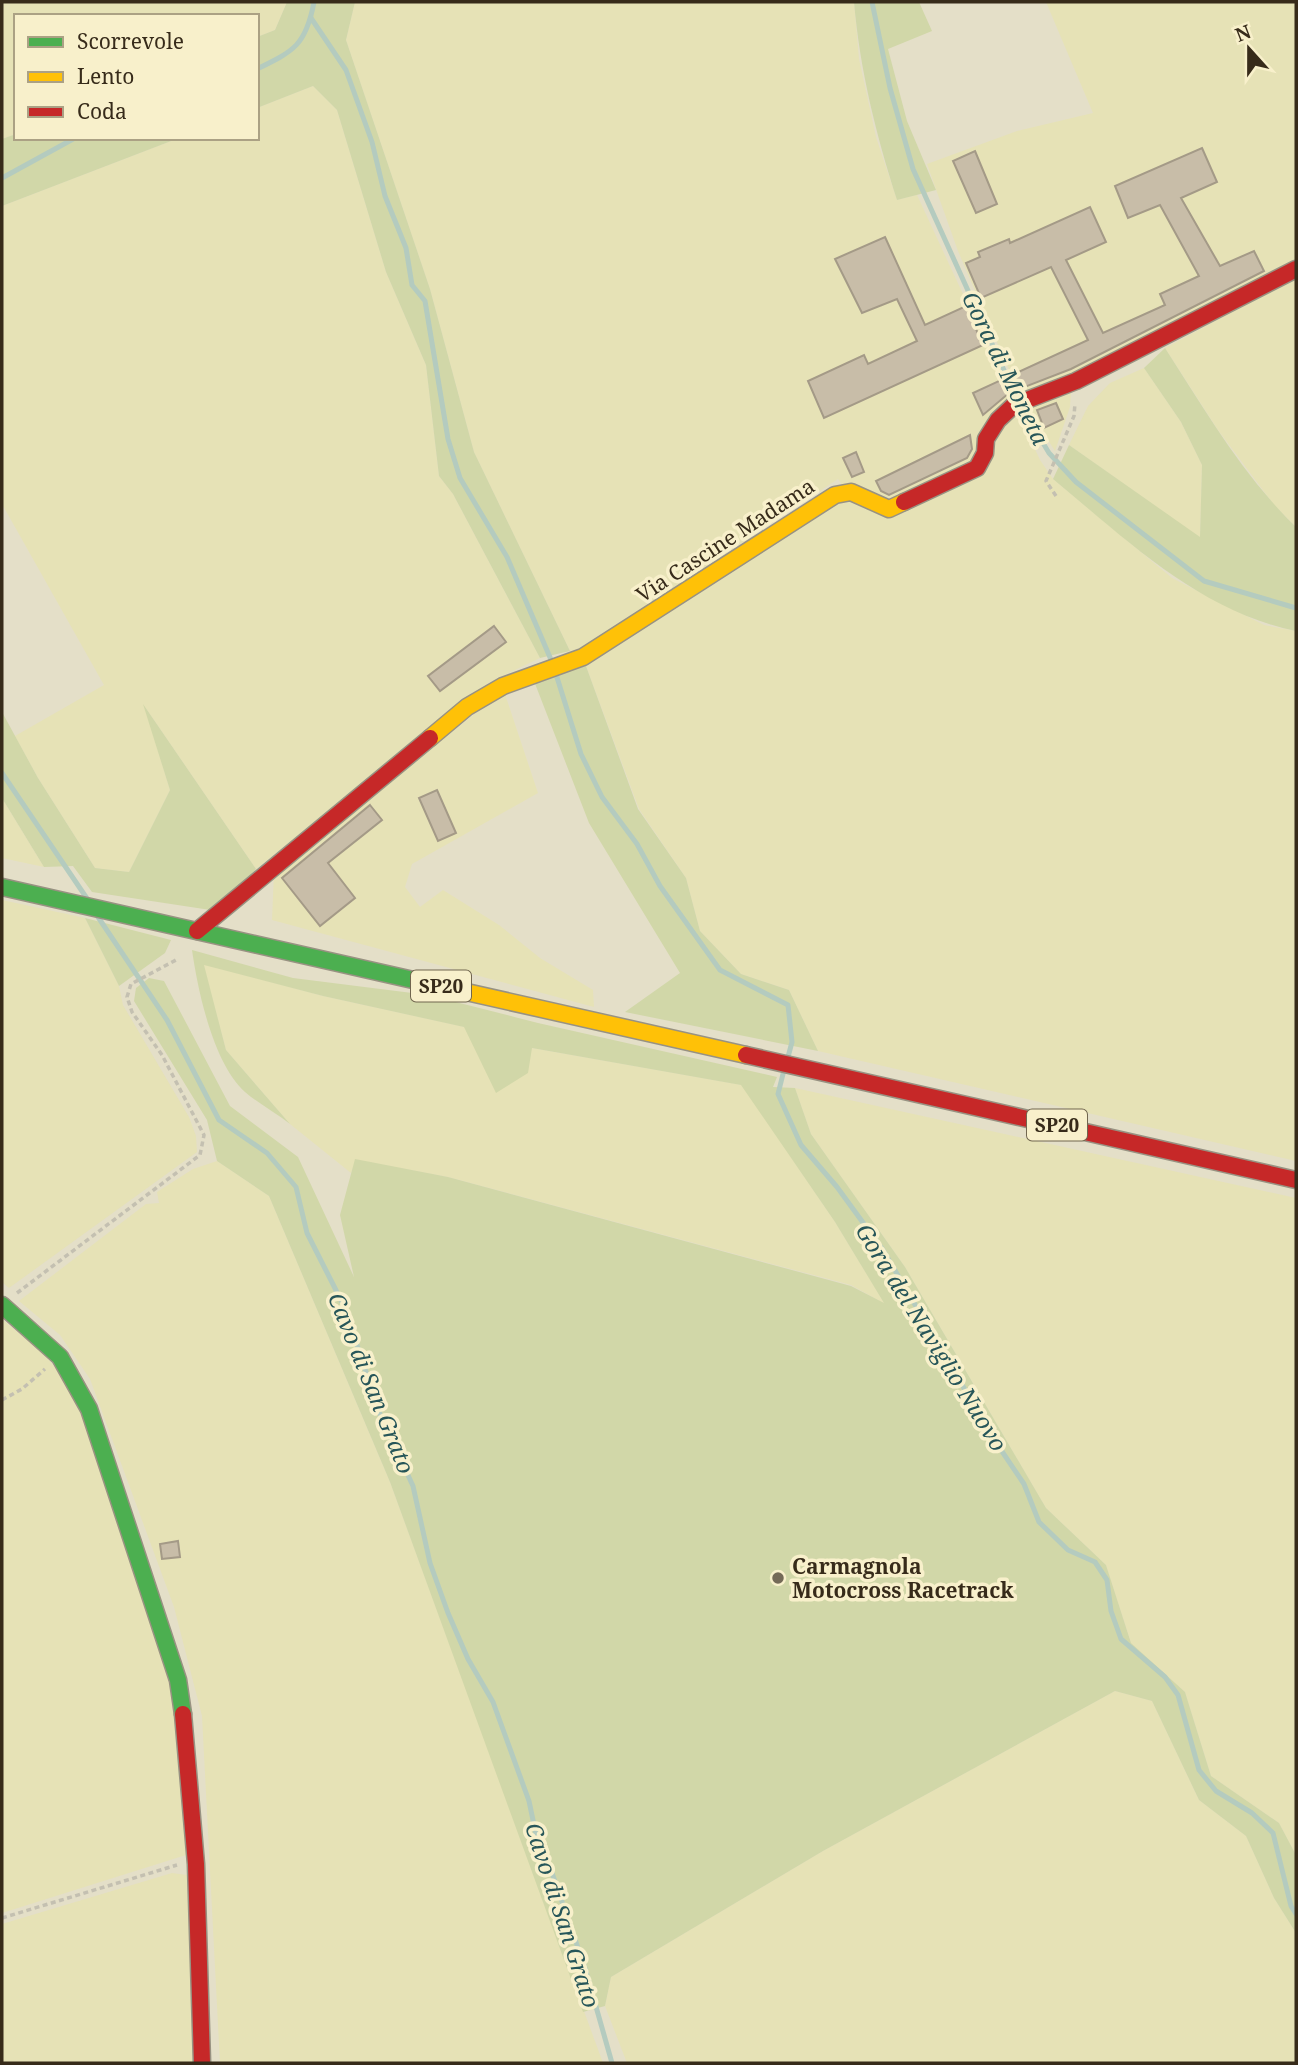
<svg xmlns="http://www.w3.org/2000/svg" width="1298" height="2065" font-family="'Noto Serif',serif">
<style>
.farmland{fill:#e6e2b6}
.green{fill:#d1d7a8}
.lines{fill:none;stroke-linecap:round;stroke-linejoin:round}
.stream{stroke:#b4cbbf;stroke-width:5}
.building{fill:#c8bda8;stroke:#a49a87;stroke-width:2}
.fast-casing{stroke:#989282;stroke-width:19}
.slow-casing{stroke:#989282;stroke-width:19}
.jam-casing{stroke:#989282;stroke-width:19}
.path{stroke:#c4c0b1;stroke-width:3.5;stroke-dasharray:5 3.5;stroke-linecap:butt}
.fast{stroke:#4caf50;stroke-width:16}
.slow{stroke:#ffc107;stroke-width:16}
.jam{stroke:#c62828;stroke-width:16}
.poi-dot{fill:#746a57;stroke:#f8f0cb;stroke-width:2.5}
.labels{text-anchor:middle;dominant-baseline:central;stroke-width:7;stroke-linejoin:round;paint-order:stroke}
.shield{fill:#f8f0cb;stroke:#71664f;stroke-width:2}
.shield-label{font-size:19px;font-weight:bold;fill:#372b1a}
.street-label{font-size:21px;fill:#372b1a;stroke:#f8f0cb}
.poi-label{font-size:21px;font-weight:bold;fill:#372b1a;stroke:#f8f0cb;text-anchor:start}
.water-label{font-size:23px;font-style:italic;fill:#275659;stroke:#f8f0cb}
</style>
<rect width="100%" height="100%" fill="#e4dfc8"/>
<g class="farmland">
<polygon points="2,2 287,2 275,30 257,37 257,16 16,16 16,134 2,139"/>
<polygon points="355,2 854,2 859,59 876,137 897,200 917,195 1040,460 1053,479 1172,578 1264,625 1296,631 1296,1161 818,1051 789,990 741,974 700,931 686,878 639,809 586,666 822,508 853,501 838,479 585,647 570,651 474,452 430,289 346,40"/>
<polygon points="1046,2 1296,2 1296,264 1072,376 1070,407 1055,451 1021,398 958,251 927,164 1017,131 1093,113"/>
<polygon points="313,86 337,110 386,272 426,365 439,476 453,494 540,658 490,682 256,869 145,707 170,790 129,872 95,868 38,778 15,736 104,685 2,504 2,206 179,138 257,138 257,108"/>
<polygon points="1296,278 1296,527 1274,505 1218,430 1165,348"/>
<polygon points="1144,368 1181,422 1202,465 1200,538 1069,445 1088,406 1110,383"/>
<polygon points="504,691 538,793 412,864 405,887 420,907 443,890 499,925 540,958 593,990 594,1007 272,920 274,872"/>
<polygon points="2,798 44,867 2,858"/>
<polygon points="2,900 85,918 119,986 123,1005 189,1117 196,1136 197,1152 9,1288 2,1282"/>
<polygon points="203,964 323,996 465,1027 532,1048 742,1085 835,1222 885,1304 851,1285 448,1177 356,1160 351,1173 290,1124 226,1050"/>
<polygon points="795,1088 1296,1198 1296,1855 1279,1823 1211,1776 1185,1692 1131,1643 1106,1565 1046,1508 905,1267 811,1134"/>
<polygon points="217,1161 269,1196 390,1482 603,2063 220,2063 202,1716 174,1607 90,1379 60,1335 19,1301 146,1204 159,1203 157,1192 193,1169"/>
<polygon points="2,1319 45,1355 74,1391 168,1673 180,1743 186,1855 2,1913"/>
<polygon points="1115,1691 1152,1701 1199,1800 1246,1836 1274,1898 1296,1933 1296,2063 627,2063 605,2006 611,1977 823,1851"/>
<polygon points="172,1873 187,1875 194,2063 2,2063 2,1924"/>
</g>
<g class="green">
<polygon points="287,2 355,2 346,40 430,289 474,452 570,651 540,658 453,494 439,476 426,365 386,272 337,110 313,86 257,108 257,37 275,30"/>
<path d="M854 2H919L932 31 888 49 907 121 936 190 897 200C876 134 860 71 854 2Z"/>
<polygon points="16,134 16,138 179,138 2,206 2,139"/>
<path d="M1165 348C1205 410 1243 476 1296 527V631C1199 611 1127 540 1053 479L1069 445 1200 537 1202 465 1181 422 1144 368Z"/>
<polygon points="586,666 638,809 686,878 700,931 741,974 789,990 818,1051 625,1012 680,973 589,823 534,681"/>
<polygon points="143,704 256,869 217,911 92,892 73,866 44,867 2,798 2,712 38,778 95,868 129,872 170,790"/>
<polygon points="85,918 171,940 165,953 119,986"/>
<path d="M192 950 293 978 428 995 538 1023 777 1077 773 1087 795 1088 811 1134 905 1267 1046 1508 1106 1565 1131 1643 1185 1692 1211 1776 1279 1823 1296 1855V1933L1274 1898 1246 1836 1199 1800 1152 1701 1115 1691 823 1851 611 1977 605 2006 583 2012 390 1482 269 1196 217 1161 207 1120 134 1001 136 988 149 978 164 981 230 1106 298 1157 354 1277 340 1215 355 1159 448 1177 851 1286 884 1303 835 1222 741 1085 532 1048 528 1073 496 1093 464 1027 323 996 204 965 226 1050 290 1124C276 1113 259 1104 245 1092 213 1063 198 991 192 950Z"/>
</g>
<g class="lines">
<g class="stream">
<polyline points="872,2 890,88 913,169 1017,399"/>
<polyline points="311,18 346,70 372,142 385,196 406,248 412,285 425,301 448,439 460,478 507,557 552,662"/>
<path d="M257 69C294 51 306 45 314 2"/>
<polyline points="2,178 75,138"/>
<polyline points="1022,408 1049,453 1076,482 1204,581 1296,608"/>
<polyline points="555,671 581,754 602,797 637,844 660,886 720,970 788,1005 792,1042 788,1057"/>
<polyline points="2,773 88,900"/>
<polyline points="98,917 167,1020 219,1120 267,1153 296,1187 307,1233 344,1306 381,1417 413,1486 430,1563 448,1613 468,1659 493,1702 529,1801 538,1844 551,1870 585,1968 612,2063"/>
<polyline points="784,1070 778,1094 801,1145 837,1187 883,1250 995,1441 1024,1484 1039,1522 1068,1550 1095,1562 1107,1580 1111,1611 1121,1639 1165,1677 1178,1695 1199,1770 1216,1791 1252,1813 1273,1833 1291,1906 1296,1914"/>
</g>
</g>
<g class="building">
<polygon points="1202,148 1217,182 1181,198 1220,266 1254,251 1264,271 1071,369 1009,393 983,415 973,393 1088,340 1051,267 981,298 966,263 980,257 978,252 1009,239 1010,243 1090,207 1106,242 1066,260 1103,333 1165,305 1160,294 1199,276 1160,205 1128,218 1115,186"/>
<polygon points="975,151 997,204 976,213 953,161"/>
<polygon points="885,237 925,325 966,306 983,345 824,418 808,381 864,355 868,364 917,341 897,299 862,313 835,259"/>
<polygon points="1056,403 1063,419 1044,428 1037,410"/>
<polygon points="970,435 972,449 967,458 889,495 881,491 876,481"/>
<polygon points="856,452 864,472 852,477 843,458"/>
<polygon points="494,626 506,642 440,691 428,676"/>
<polygon points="437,790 456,833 438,841 419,798"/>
<polygon points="370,805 382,820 328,863 355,898 320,926 282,878"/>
<polygon points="178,1541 180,1557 162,1559 160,1544"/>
</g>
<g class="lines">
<defs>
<g id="fast">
<polyline points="2,887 453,989"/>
<polyline points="2,1305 60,1357 89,1409 178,1680 183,1714"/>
</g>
<g id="slow">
<polyline points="430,738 467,707 503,686 583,657 835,495 851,492 889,509 904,502"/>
<polyline points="453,989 746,1055"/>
</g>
<g id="jam">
<polyline points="904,502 977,468 985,453 986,439 998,420 1014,405 1076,381 1296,269"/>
<polyline points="197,931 430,738"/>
<polyline points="746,1055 1296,1180"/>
<polyline points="183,1714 196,1864 202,2063"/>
</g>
</defs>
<use href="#fast" class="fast-casing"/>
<use href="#slow" class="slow-casing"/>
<use href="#jam" class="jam-casing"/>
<g class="path">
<polyline points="1056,496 1046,481 1074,416 1075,403"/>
<polyline points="17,1293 200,1155 204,1135 162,1055 132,1012 127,997 131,984 176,960"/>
<polyline points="2,1400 22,1389 45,1369"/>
<polyline points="2,1918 177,1865"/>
</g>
<use href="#fast" class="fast"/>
<use href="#slow" class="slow"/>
<use href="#jam" class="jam"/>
</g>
<circle class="poi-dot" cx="778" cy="1578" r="7"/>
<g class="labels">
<g class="shield">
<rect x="411" y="970.5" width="60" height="31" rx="5"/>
<rect x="1027" y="1109.5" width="60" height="31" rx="5"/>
</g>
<g class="shield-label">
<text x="441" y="986">SP20</text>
<text x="1057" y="1125">SP20</text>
</g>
<g class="street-label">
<text transform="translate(725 540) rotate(-33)">Via Cascine Madama</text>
</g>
<g class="poi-label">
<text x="792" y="1566">Carmagnola<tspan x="792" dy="24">Motocross Racetrack</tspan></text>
</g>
<g class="water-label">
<text transform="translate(1006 368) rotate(64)">Gora di Moneta</text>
<text transform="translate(932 1337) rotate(58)">Gora del Naviglio Nuovo</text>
<text transform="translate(372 1383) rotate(68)">Cavo di San Grato</text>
<text transform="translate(563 1915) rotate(72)">Cavo di San Grato</text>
</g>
</g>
<rect width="1298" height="2065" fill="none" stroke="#372b1a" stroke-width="7"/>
<rect x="14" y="14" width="245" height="126" fill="#f8f0cb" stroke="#aba184" stroke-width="2"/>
<rect x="28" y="37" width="35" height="10" fill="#4caf50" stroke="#aba184" stroke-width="2"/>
<text x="77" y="49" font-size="21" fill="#372b1a">Scorrevole</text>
<rect x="28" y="72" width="35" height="10" fill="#ffc107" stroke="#aba184" stroke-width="2"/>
<text x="77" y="84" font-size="21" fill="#372b1a">Lento</text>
<rect x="28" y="107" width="35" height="10" fill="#c62828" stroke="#aba184" stroke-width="2"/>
<text x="77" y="119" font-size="21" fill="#372b1a">Coda</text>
<g transform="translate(1249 49) rotate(339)" stroke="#f8f0cb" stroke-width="5" paint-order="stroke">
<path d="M0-5L12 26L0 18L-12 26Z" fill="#372b1a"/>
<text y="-10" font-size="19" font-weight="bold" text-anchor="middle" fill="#372b1a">N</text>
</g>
</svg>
